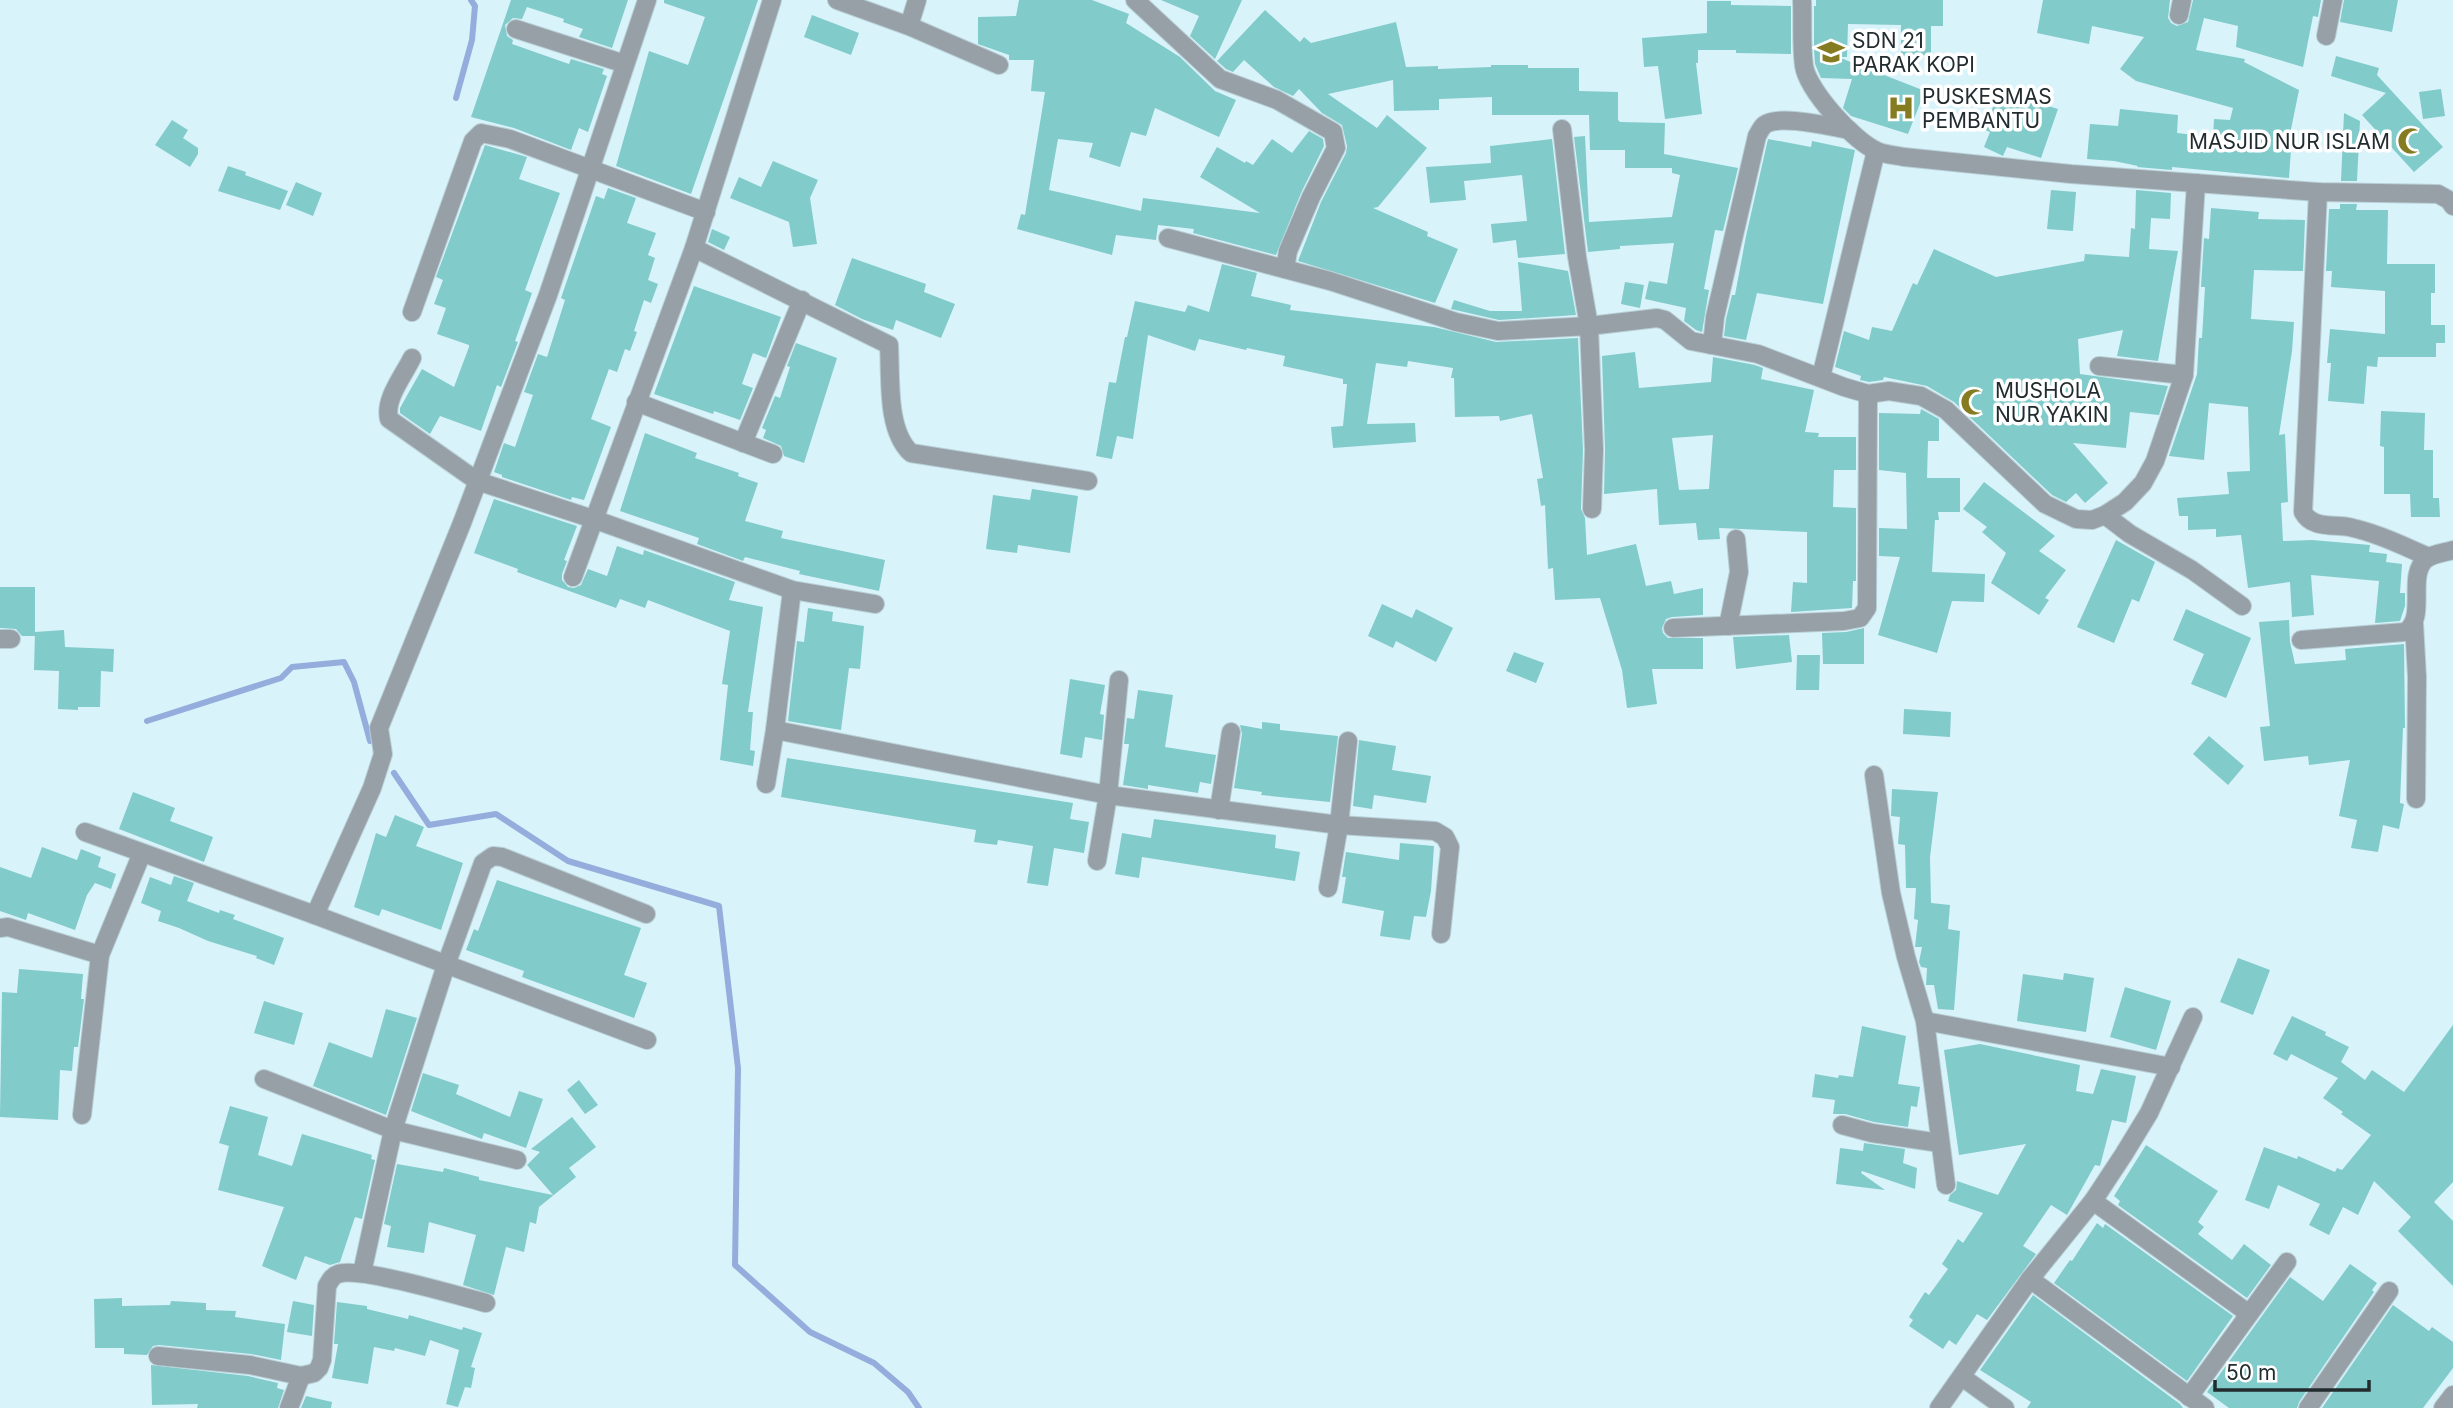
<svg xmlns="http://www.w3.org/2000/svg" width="2453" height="1408" font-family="Inter,sans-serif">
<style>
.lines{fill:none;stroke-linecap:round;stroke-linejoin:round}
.stream{stroke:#94addc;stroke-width:6}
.building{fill:#81cbca;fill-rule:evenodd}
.minor-casing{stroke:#b8cfd6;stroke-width:20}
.minor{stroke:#97a0a6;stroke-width:18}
.labels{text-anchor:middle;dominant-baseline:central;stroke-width:7;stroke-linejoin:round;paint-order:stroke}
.poi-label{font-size:21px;fill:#222c2f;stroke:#fff;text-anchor:start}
</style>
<rect width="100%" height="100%" fill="#d9f3fb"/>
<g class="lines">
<g class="stream">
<polyline points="456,98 472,40 475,6 471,0"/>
<polyline points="147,721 281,678 292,667 344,662 354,682 370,741"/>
<polyline points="394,773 429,825 496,814 568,861 719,906 738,1068 735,1265 810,1332 874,1363 908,1392 919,1408"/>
</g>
</g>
<g class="building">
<polygon points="511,0 628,0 612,48 579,37 583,29 563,22 564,19 527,7 522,19 513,18 505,25 507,36 513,40 512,44 569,64 571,59 604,69 602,74 607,76 588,132 579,128 571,150 514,128 471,117"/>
<polygon points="664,0 758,0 691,194 616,166 649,51 688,65 705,17 664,3"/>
<polygon points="1019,0 1092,0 1129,14 1126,23 1180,57 1215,91 1236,100 1219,137 1155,108 1146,136 1131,132 1120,167 1089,157 1093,143 1058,139 1049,190 1141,211 1143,198 1260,213 1200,177 1217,147 1245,163 1246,161 1253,165 1272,139 1292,153 1309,131 1323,139 1324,146 1301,193 1276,255 1193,233 1194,229 1158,225 1156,240 1116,235 1112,255 1017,229 1021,214 1025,215 1045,92 1031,91 1034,60 1009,60 1009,55 978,44 978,17 1016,16"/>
<polygon points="1161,0 1242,0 1215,59 1190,36 1199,16"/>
<polygon points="1816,0 1943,0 1943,26 1931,26 1931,55 1901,56 1901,25 1848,24 1847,57 1838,57 1925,91 1908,134 1851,116 1843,108 1852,79 1821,78 1815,64 1814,49 1814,6 1816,6"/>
<polygon points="2043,0 2170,0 2168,18 2171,23 2177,26 2188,22 2193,0 2321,0 2318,17 2313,16 2303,67 2236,47 2238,26 2204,18 2196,50 2245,59 2244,62 2299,90 2287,149 2291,149 2289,178 2172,167 2172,170 2137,167 2138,166 2114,161 2087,159 2090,124 2118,126 2120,109 2178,115 2177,133 2213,137 2214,119 2230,120 2233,108 2136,81 2120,69 2144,37 2092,26 2089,44 2037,33"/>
<polygon points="2344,0 2398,0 2392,32 2340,22"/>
<polygon points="1707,1 1731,1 1731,5 1791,6 1791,54 1736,53 1736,50 1698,50 1698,63 1696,63 1702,114 1665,119 1658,66 1644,67 1642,38 1707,33"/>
<polygon points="1265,10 1300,42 1304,37 1311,43 1396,22 1406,67 1438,66 1438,69 1491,67 1491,65 1528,65 1528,68 1579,68 1579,91 1618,92 1618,120 1620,122 1665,123 1664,154 1738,168 1723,231 1715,230 1704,289 1709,290 1702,332 1696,330 1684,321 1686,308 1645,299 1649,281 1667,284 1674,243 1620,246 1620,249 1588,252 1574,137 1585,136 1589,222 1672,217 1680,175 1672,173 1672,168 1625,168 1625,150 1590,150 1589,115 1492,115 1492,97 1439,99 1439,110 1394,111 1393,80 1328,94 1377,128 1387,115 1427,148 1378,207 1373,208 1428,232 1427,236 1458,249 1435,303 1298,261 1321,202 1346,153 1347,146 1342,125 1322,113 1299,89 1293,96 1274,87 1244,60 1233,72 1226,69 1217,61"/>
<polygon points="812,15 859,33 851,55 804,37"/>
<polygon points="2336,56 2379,68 2377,75 2443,147 2414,172 2362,115 2386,93 2331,76"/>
<polygon points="2441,89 2445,116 2423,119 2419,92"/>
<polygon points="1998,96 2027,109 2030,100 2058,109 2041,158 2007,147 2003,156 1984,147 1990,132 1983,129"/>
<polygon points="2344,113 2360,121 2357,181 2341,181"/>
<polygon points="172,120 188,130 183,138 198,148 198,154 190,167 155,145"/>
<polygon points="1552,139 1565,254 1518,258 1516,240 1493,243 1491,224 1527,221 1522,175 1464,181 1466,200 1430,203 1426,167 1491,163 1490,146"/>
<polygon points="1768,139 1811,147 1812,141 1855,150 1823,304 1757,293 1746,340 1724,336 1726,319 1732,295 1735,295 1746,236"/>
<polygon points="485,145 527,157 519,179 560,193 525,290 532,293 515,341 518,342 501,387 497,385 481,431 440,416 430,434 400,413 400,408 422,369 454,387 469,347 469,345 437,334 446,308 434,304 443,280 436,277"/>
<polygon points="773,161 818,180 810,198 817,244 793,247 789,222 730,198 739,177 761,187"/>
<polygon points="228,166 246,172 245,175 288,191 280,210 218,191"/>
<polygon points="296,182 322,193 313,216 286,205"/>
<polygon points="608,188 636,198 627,223 656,233 648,255 655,258 648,280 658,284 651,303 644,300 634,331 637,332 630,351 625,349 617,372 609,369 591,419 611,427 584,500 572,497 571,500 502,477 502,475 494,472 504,443 515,447 533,395 524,392 538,354 547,357 565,300 561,298 596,196 604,199"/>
<polygon points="2051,190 2076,192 2073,231 2047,229"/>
<polygon points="2136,190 2171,193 2170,219 2151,218 2149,249 2178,251 2158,361 2117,356 2123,330 2078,339 2080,374 2168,386 2159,415 2130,412 2126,448 2073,443 2108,483 2085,503 2076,493 2066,502 2052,495 1954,402 1927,386 1884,377 1883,380 1869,382 1860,380 1861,376 1835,367 1844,331 1869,340 1872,327 1892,331 1913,283 1917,285 1934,249 1996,277 2084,261 2085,254 2129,257 2131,228 2135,229"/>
<polygon points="2340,204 2357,204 2356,210 2388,210 2387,264 2435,264 2435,293 2431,293 2431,325 2445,325 2445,343 2436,343 2436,357 2378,357 2377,367 2367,366 2364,404 2328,401 2331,363 2327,363 2330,329 2385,334 2385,291 2331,287 2332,271 2326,271 2329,209 2340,209"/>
<polygon points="2211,208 2259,212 2258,219 2305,220 2303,271 2254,270 2251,319 2294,322 2292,351 2279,435 2285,434 2288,502 2281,503 2283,541 2312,540 2370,545 2369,552 2387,554 2386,562 2402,564 2400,593 2405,593 2405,606 2400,621 2375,623 2379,581 2311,575 2314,615 2292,617 2290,582 2248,588 2241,535 2216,537 2216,529 2188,530 2188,516 2179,516 2177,498 2229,494 2227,472 2250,471 2248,407 2209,403 2204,460 2169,456 2197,374 2199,338 2202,338 2205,287 2201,287 2204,238 2209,239"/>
<polygon points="712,229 730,237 724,250 708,242"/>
<polygon points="852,258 926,284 924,292 955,304 941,338 896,320 893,330 862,319 835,305"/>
<polygon points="1518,262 1568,271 1576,315 1499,320 1451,309 1454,300 1490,311 1522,311"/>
<polygon points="1222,264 1257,273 1251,296 1291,305 1290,310 1434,327 1496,342 1578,338 1583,450 1581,509 1585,518 1587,555 1636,544 1646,586 1671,581 1674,594 1703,588 1703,615 1672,617 1666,619 1662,628 1663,633 1668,638 1703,638 1703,669 1652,669 1657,704 1627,708 1622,670 1600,598 1555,600 1553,568 1548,569 1545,505 1541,506 1537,479 1543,478 1532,414 1500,421 1499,416 1455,417 1454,378 1451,378 1453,368 1408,361 1407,367 1376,363 1367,424 1415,423 1416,442 1333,448 1331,427 1343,426 1347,384 1343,384 1343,379 1283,366 1285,356 1247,348 1246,350 1199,339 1195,351 1148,335 1133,439 1117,436 1112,459 1096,456 1109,382 1116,383 1125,337 1127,337 1135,301 1185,312 1188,305 1209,312"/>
<polygon points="1625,282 1644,285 1640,308 1621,304"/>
<polygon points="694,286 781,317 766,358 753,353 742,384 753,388 740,420 714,411 713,414 654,394"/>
<polygon points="796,343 837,358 804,463 784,456 781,446 763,438 766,430 762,428 775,396 780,398 790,367 787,366"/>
<path d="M1635 352 1639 388 1711 382 1713 357 1755 365 1763 368 1761 379 1814 390 1805 432 1819 433 1818 437H1856V470H1834L1833 507 1856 508V581H1853L1852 608 1791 612 1793 582 1807 583V532L1719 528 1720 539 1698 540 1696 523 1659 525 1657 489 1604 494 1605 450 1602 356ZM1713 435 1709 489 1679 490 1672 438Z"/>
<polygon points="1921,409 1939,419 1939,441 1928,441 1927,478 1960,478 1960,512 1938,512 1939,520 1935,520 1932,572 1985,574 1984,602 1952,601 1937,653 1878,635 1900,557 1879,556 1879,528 1907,529 1906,473 1879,470 1879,413 1920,414"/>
<polygon points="2381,411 2425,413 2424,450 2433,450 2433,498 2439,498 2440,517 2411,517 2410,494 2384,494 2384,447 2380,446"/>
<polygon points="645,433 697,453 695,458 739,473 738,476 758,483 745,521 783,531 781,538 885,560 879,591 799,574 800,571 745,557 743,561 697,544 699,538 620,511"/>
<polygon points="1984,482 2055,536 2039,551 2066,570 2045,598 2049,600 2039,615 1991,583 2006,553 1982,532 1987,527 1963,509"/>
<polygon points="1032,489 1078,496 1070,553 1018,545 1017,553 986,549 993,495 1030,500"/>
<polygon points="494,499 577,526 564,560 567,561 562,574 562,580 568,587 574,588 581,585 588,569 607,576 617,546 643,555 644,550 735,582 729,600 763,607 748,712 753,712 750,750 755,751 753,766 720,760 728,685 722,684 730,631 648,600 645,608 620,599 616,608 517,572 518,569 474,553"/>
<polygon points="2116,540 2155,562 2139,602 2132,599 2114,643 2077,627"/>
<polygon points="0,587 35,587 35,636 22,636 16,629 0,628"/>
<polygon points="1382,604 1412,618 1416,609 1453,628 1436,662 1396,641 1393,648 1368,636"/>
<polygon points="808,608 833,612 832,621 864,626 860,669 849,668 841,730 788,721 797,641 804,642"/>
<polygon points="2186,609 2251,638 2226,698 2191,684 2204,654 2173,640"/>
<polygon points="2289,620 2290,642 2295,664 2346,660 2345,649 2404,644 2405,728 2403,728 2400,803 2404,804 2399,829 2383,825 2378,852 2351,848 2357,820 2339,816 2350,760 2309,765 2308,756 2264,761 2260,727 2270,726 2259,622"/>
<polygon points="1864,628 1864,664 1823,664 1822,633 1846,632"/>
<polygon points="64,630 65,647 114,649 113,672 101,671 100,707 78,707 78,710 58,709 59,671 34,670 35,632"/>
<polygon points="1789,635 1792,662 1736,669 1733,637"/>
<polygon points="1514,652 1544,663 1536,683 1506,671"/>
<polygon points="1797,655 1820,655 1819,690 1796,690"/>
<polygon points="1070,679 1105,685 1100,714 1104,715 1102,740 1085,737 1082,758 1060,754"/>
<polygon points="1138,690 1173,695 1165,747 1216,755 1211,784 1200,782 1198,793 1148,785 1148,789 1123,785 1129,744 1124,744 1127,718 1134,719"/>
<polygon points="1904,709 1951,712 1950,737 1903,734"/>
<polygon points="1262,722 1280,724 1280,730 1338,736 1330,802 1261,795 1262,792 1234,788 1242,734 1240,725 1262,729"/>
<polygon points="2209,736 2244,766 2228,785 2193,754"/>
<polygon points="1359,740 1396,746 1392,770 1431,776 1426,803 1374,795 1372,809 1353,806"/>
<polygon points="787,758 1073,803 1070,819 1089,822 1084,853 1054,848 1048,886 1027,883 1033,846 998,840 997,845 974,842 976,830 781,797"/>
<polygon points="1892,789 1938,792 1930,857 1931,903 1950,905 1948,929 1960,931 1954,1010 1938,1009 1934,985 1926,985 1927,968 1921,967 1919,962 1922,947 1915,947 1918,920 1914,919 1916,888 1906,888 1905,845 1898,844 1900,817 1891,816"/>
<polygon points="133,792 175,808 170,821 213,837 204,862 119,829"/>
<polygon points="395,815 424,827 416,846 463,863 441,930 382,909 379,916 354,907 376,833 386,837"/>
<polygon points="1154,819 1276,835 1275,848 1300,852 1295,881 1142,857 1139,878 1115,874 1122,833 1151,838"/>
<polygon points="1400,843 1434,846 1431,891 1426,917 1414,916 1410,940 1380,936 1384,911 1342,903 1346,877 1342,877 1346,852 1399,860"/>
<polygon points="42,847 77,860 81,849 101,857 98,867 116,874 111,889 95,883 87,895 75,930 28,913 26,920 0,911 0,867 31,878"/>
<polygon points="174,876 194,883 187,901 219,913 220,910 235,915 233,919 284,938 274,965 256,958 257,956 208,941 179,928 158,921 161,911 141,903 150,877 171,885"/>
<polygon points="497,880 641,928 624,975 647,983 634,1018 522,977 524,971 466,950 474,929 478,931"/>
<polygon points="2238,958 2270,970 2253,1015 2220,1002"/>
<polygon points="19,969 83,974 81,999 84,999 78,1047 74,1047 72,1071 60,1070 58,1120 0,1117 2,992 17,993"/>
<polygon points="2064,973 2094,978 2086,1032 2017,1021 2023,974 2063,980"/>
<polygon points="2125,987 2171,1001 2156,1050 2110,1037"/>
<polygon points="264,1001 303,1013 294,1045 254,1033"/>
<polygon points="386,1009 417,1018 386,1115 313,1086 329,1042 372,1058"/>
<polygon points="2292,1016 2326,1032 2325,1035 2349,1047 2341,1062 2365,1080 2372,1070 2404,1092 2453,1025 2453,1182 2434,1202 2453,1221 2453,1286 2398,1231 2411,1217 2374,1181 2358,1215 2343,1207 2329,1235 2309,1225 2320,1204 2278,1185 2269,1209 2245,1200 2264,1147 2297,1159 2298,1156 2335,1172 2337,1168 2342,1170 2371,1135 2341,1114 2343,1112 2323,1098 2338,1078 2291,1054 2287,1061 2273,1054"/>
<polygon points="1862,1026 1906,1036 1898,1084 1920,1087 1917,1107 1911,1106 1908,1127 1874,1122 1845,1114 1833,1114 1835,1100 1812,1097 1815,1074 1838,1078 1839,1075 1853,1077"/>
<polygon points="1980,1044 2080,1065 2076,1091 2093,1094 2101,1069 2136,1076 2126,1123 2112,1120 2100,1166 2095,1165 2067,1215 2051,1205 2023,1246 2036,1254 1987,1320 1977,1314 1956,1345 1949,1340 1943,1349 1909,1326 1913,1320 1909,1317 1925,1292 1929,1295 1948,1269 1942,1264 1958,1239 1963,1243 1983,1213 1948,1201 1950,1195 1956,1190 1957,1181 1998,1195 2026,1144 1959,1155 1944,1050"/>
<polygon points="423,1073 459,1085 456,1094 510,1117 519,1091 543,1099 526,1148 484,1133 482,1139 411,1111"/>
<polygon points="579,1080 598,1105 585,1114 567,1090"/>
<polygon points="230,1106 268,1117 258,1155 292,1166 302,1134 372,1155 371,1159 375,1160 362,1219 355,1217 340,1262 330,1265 305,1256 296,1280 262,1266 284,1207 218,1190 229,1146 219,1143"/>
<polygon points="572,1117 596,1147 569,1168 576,1177 539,1207 536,1224 530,1222 524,1252 506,1247 494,1295 463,1285 476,1235 429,1222 424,1253 387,1247 391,1226 384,1224 397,1164 443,1172 444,1168 479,1177 479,1180 553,1195 527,1165 540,1152 531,1149"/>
<polygon points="1864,1143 1905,1149 1903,1163 1917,1168 1915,1189 1862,1171 1861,1173 1885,1190 1836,1184 1840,1148 1863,1151"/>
<polygon points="2146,1145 2218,1191 2198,1222 2204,1227 2198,1234 2232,1260 2244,1244 2271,1265 2247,1298 2118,1205 2120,1201 2114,1196"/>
<polygon points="2097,1223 2103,1228 2105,1224 2233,1316 2187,1381 2054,1283 2070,1260 2072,1261"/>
<polygon points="2350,1264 2377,1283 2372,1290 2374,1292 2299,1402 2297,1408 2229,1408 2207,1392 2290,1277 2323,1301"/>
<polygon points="2033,1295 2180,1404 2183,1408 2027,1408 2031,1402 1980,1370"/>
<polygon points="122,1298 122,1306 170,1305 171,1301 206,1303 206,1310 236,1311 235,1317 285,1324 281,1360 251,1354 159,1345 153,1346 147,1355 124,1354 124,1348 95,1348 94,1299"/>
<polygon points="293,1301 314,1305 312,1336 287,1332"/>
<polygon points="337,1302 367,1306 367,1309 408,1319 409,1315 462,1330 463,1327 482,1333 471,1367 475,1368 471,1388 465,1387 458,1407 446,1404 459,1350 430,1340 425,1356 395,1348 394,1351 374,1347 368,1384 332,1378 338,1344 334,1344"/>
<polygon points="2393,1305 2429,1331 2432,1327 2453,1342 2453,1368 2423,1408 2322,1408"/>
<polygon points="151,1365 248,1376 278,1383 277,1388 284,1390 278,1408 197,1408 198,1404 152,1405"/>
<polygon points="306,1396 332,1402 331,1408 301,1408"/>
</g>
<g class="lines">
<defs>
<g id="minor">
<polyline points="837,0 909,26 999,65"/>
<polyline points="1135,0 1220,79 1277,100 1333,132 1336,148 1311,197 1288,251 1285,269"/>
<path d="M1802 0C1803 21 1801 45 1804 66 1808 91 1855 142 1877 151 1885 155 1896 155 1904 157L2071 174 2318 192 2438 194 2449 200 2453 206"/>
<polyline points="2179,15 2182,0"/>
<polyline points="909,26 917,0"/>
<polyline points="516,29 625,64"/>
<polyline points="2326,36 2333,0"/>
<polyline points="1562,129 1577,257 1589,326 1594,450 1592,509"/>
<path d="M2318 192 2303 512C2312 529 2333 524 2349 527 2377 533 2403 546 2429 557"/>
<polyline points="1168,238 1330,281 1456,322 1498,331 1589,326 1657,318 1665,320 1691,341 1758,354 1844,387 1868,394 1889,391 1921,396 1946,410 2045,504 2076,519 2092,520 2105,515 2125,502 2143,483 2155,461 2184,375 2196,183"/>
<path d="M694 248 889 345C891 378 886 430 911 453L1088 481"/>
<polyline points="412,312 473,141 481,133 510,139 706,212"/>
<path d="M1712 345 1715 317 1757 136C1760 131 1762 125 1768 123 1785 116 1830 126 1849 130"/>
<path d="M412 358C404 375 384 399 389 419L477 481 593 519 792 590 875 604"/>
<polyline points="2099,366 2184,375"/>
<polyline points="1821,377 1876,151"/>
<polyline points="636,402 773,454"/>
<polyline points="743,443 802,300"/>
<polyline points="2105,515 2130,534 2192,570 2242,606"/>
<polyline points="573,577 694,248 772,0"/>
<polyline points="2414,623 2417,677 2416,799"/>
<polyline points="1728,626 1739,572 1736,539"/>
<polyline points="1673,628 1844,621 1860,618 1867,608 1868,394"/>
<polyline points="0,639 11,639"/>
<path d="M2301 640 2405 632C2428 618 2406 576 2426 559 2434 553 2444 553 2453 550"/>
<polyline points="775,730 1108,795 1339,825 1435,831 1445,837 1450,847 1441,934"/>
<polyline points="1874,775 1891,893 1906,957 1925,1021 1946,1185"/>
<polyline points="766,784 775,730 792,590"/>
<polyline points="1219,810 1231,732"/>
<polyline points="85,832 315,915 647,1040"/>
<polyline points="1097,861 1108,795 1119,680"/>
<polyline points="1328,888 1339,825 1348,741"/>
<polyline points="315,915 372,788 383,754 379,728 462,523 548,295 647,0"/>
<polyline points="0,928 8,927 100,955"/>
<polyline points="1925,1021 2171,1067"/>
<polyline points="264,1079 393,1130 517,1160"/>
<polyline points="82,1115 100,955 142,853"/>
<polyline points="1842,1125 1872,1133 1940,1143"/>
<polyline points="2093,1201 2248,1313"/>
<polyline points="362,1273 393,1130 446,965 483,863 493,856 502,857 646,914"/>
<polyline points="2030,1279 2205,1408"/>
<path d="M158 1356 250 1365 301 1376 314 1373 319 1368 322 1360 327 1286C330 1281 332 1276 338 1274 359 1266 459 1296 486 1303"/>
<polyline points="1962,1377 2005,1408"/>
<polyline points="2189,1397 2287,1262"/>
<polyline points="289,1408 301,1376"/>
<polyline points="1939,1408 2030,1279 2093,1201 2124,1154 2149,1113 2193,1017"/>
<polyline points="2308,1408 2389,1291"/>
<polyline points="2443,1408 2453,1395"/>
</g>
</defs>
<use href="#minor" class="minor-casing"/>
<use href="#minor" class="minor"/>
</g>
<defs>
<symbol id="school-bare" viewBox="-9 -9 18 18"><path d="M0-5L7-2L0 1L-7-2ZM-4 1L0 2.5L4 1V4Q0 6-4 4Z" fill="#857b21" stroke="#fff" stroke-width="2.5" paint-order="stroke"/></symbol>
<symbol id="hospital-bare" viewBox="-9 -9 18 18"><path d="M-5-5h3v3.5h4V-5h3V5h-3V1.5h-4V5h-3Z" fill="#857b21" stroke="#fff" stroke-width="2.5" paint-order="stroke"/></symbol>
<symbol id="mosque-bare" viewBox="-9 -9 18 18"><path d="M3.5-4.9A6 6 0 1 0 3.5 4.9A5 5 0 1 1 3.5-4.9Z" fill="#857b21" stroke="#fff" stroke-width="2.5" paint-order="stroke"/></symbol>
</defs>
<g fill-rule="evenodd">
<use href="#school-bare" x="1812" y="33" width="38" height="38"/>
<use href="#hospital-bare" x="1882" y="89" width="38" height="38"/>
<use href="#mosque-bare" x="2392" y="122" width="38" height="38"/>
<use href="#mosque-bare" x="1955" y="383" width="38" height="38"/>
</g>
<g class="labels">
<g class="poi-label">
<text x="1852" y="40">SDN 21<tspan x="1852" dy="24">PARAK KOPI</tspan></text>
<text x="1922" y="96">PUSKESMAS<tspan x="1922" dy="24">PEMBANTU</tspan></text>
<text x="2390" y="141" text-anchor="end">MASJID NUR ISLAM</text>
<text x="1995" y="390">MUSHOLA<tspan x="1995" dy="24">NUR YAKIN</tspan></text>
</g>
</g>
<path d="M2215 1380v10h154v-10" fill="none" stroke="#222c2f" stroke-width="3.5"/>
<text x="2226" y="1380" font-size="21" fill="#222c2f" stroke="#ffffff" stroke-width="5" paint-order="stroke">50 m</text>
</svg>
